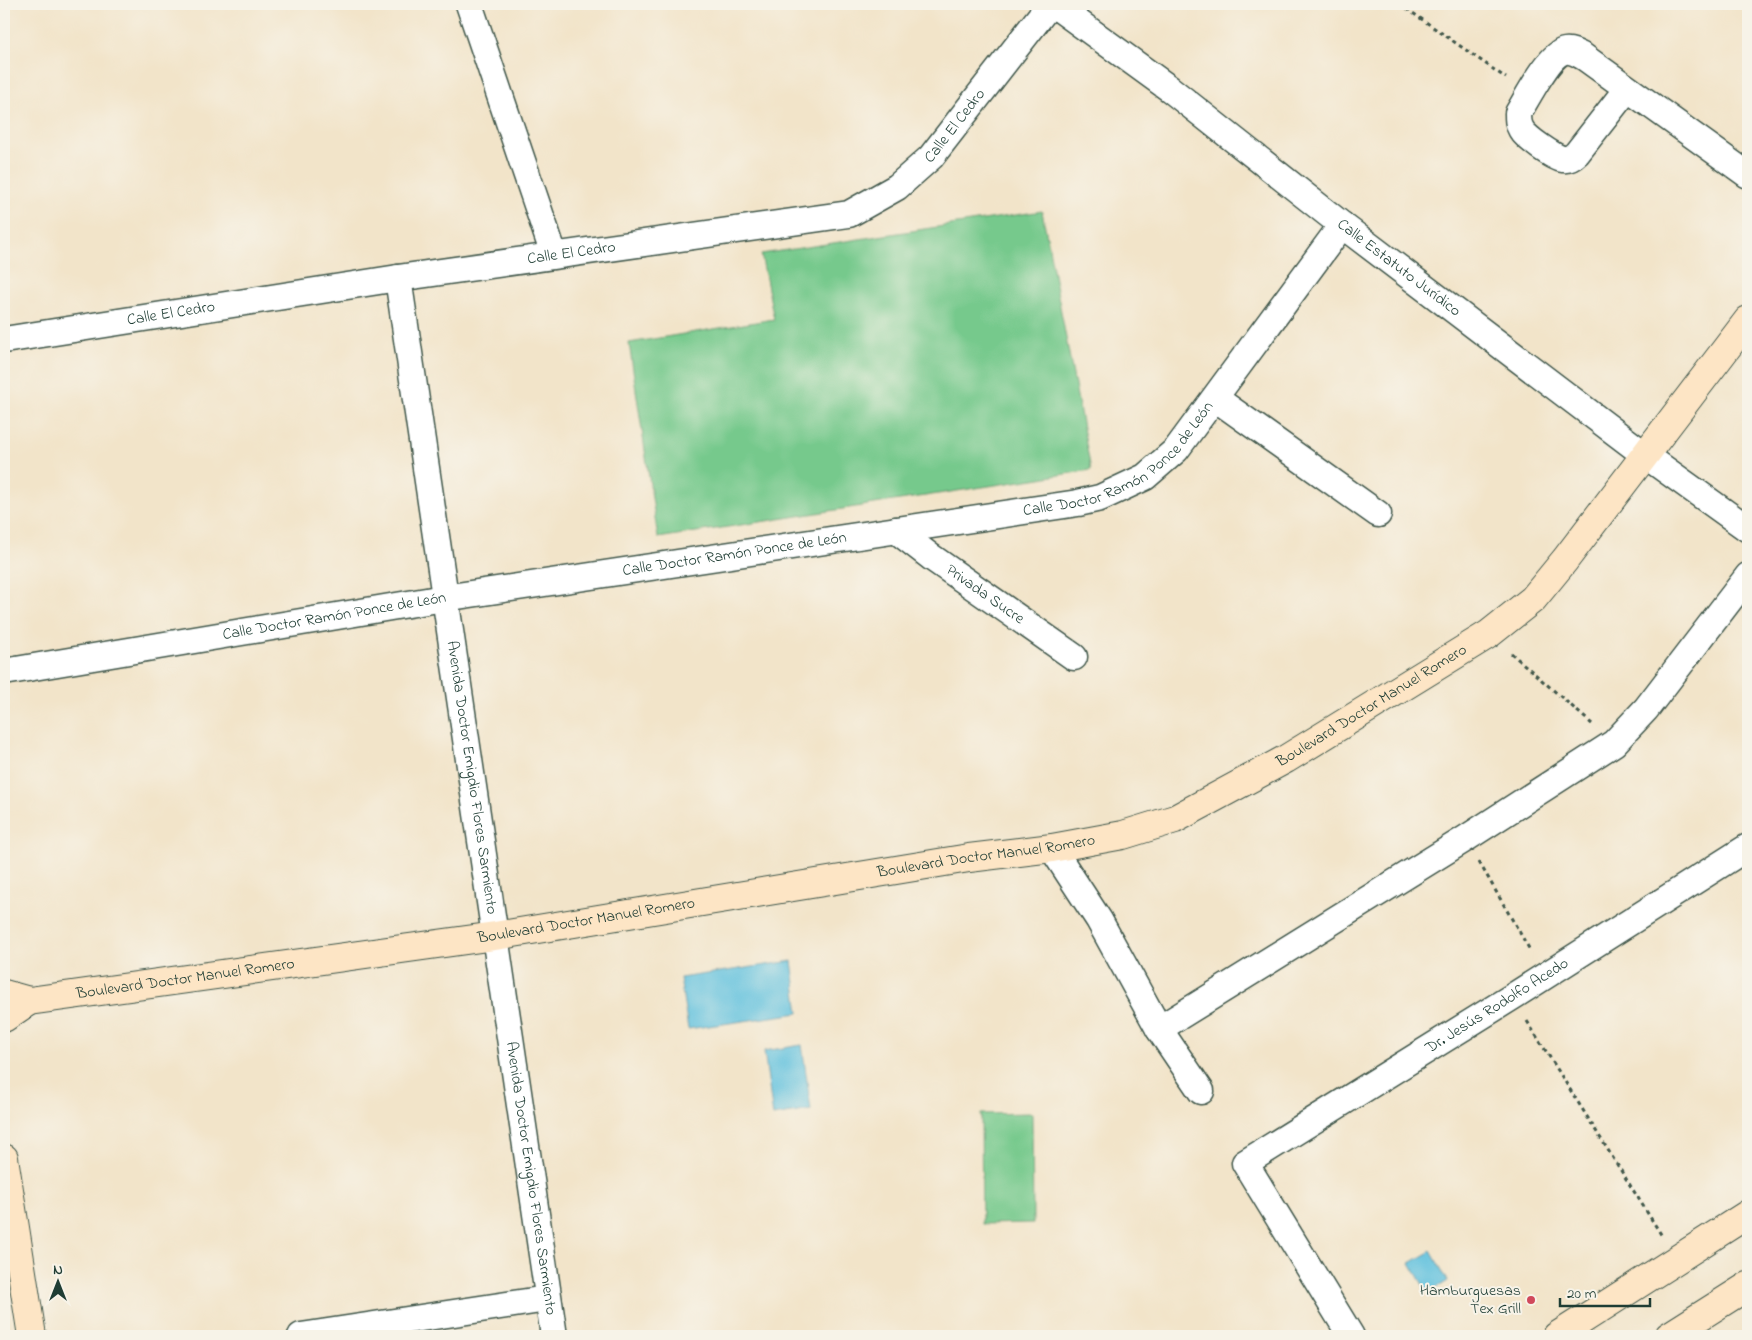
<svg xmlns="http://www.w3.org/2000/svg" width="1752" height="1340" font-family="'Indie Flower',sans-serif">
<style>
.green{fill:#76c98c;stroke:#4a8360}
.water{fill:#60c1de;stroke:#407f89}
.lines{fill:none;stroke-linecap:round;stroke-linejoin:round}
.street-casing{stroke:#3f564a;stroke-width:29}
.secondary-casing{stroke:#3f564a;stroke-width:30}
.path{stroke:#3f564a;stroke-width:3;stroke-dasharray:4 4;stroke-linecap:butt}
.street{stroke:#fff;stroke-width:26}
.secondary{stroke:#fde5c5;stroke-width:28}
.poi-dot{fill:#d1495b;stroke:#f7f3e8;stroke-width:2}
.labels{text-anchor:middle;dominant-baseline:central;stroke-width:4;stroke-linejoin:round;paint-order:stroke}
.street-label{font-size:16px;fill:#1f3d34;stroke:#f7f3e8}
.poi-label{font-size:16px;fill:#1f3d34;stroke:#f7f3e8;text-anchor:end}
</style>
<rect width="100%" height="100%" fill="#f7f3e8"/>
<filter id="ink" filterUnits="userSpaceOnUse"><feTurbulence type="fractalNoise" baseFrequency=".02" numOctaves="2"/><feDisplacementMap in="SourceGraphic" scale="10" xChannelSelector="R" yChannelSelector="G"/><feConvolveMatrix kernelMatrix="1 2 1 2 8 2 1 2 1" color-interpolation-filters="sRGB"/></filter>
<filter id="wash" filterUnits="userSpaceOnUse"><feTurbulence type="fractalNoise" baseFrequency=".0096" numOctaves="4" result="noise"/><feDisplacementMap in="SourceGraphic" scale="20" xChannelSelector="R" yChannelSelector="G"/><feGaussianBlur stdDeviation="1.12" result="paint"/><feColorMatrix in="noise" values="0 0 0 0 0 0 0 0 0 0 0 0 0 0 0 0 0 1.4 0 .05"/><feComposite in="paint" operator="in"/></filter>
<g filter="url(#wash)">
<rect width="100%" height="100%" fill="#f2e4c9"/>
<g class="green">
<polygon points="1042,211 1091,470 658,538 629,343 774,319 761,254"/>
<polygon points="1032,1113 1033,1223 982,1224 981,1114"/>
</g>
<g class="water">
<polygon points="792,961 799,1013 688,1029 680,978"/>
<polygon points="802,1045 811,1110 773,1116 764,1051"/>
<polygon points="1431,1251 1448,1281 1428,1293 1410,1263"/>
</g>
</g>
<g filter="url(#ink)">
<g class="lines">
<defs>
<g id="street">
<polyline points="469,4 554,255"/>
<path id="s1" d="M1053 4 1170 89 1342 225 1645 455 1748 529"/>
<path d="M1627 89 1577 153C1573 157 1569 160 1563 159 1554 158 1525 137 1521 129 1518 124 1518 119 1518 113 1526 100 1550 53 1565 51 1572 50 1578 54 1584 57L1748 175"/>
<path id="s2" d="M398 278 554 1336"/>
<path id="s3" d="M4 340 398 278 849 214 897 187 931 157 1050 4"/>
<polyline points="1215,398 1378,514"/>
<path id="s4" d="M896 530 931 557 1074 657"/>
<path id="s5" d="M4 672 444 598 1078 503 1100 498 1145 477 1176 450 1342 225"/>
<polyline points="1052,848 1099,920 1159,1029 1201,1091"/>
<polyline points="1159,1029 1465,839 1614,743 1646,709 1748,576"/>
<polyline points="301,1336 547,1299"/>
<path id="s6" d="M1351 1336 1245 1163 1512 997 1748 847"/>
</g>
<g id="secondary">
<path id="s7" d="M4 994 29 1001 495 936 969 858 1052 848 1123 835 1175 819 1286 759 1489 634 1533 599 1565 560 1748 320"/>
<polyline points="4,1018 29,1001"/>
<polyline points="4,1158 32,1336"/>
<polyline points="1557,1336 1748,1214"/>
<polyline points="1669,1336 1748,1286"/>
</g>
</defs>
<use href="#street" class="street-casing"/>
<use href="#secondary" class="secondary-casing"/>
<g class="path">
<polyline points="1400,4 1506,78"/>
<polyline points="1511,653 1592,724"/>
<polyline points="1479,862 1531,952"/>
<polyline points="1527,1021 1662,1236"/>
</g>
<use href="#street" class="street"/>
<use href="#secondary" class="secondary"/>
</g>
</g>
<circle class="poi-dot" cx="1531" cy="1300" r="5"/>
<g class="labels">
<g class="street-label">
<text stroke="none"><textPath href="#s3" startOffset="994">Calle El Cedro</textPath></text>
<text stroke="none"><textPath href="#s3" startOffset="574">Calle El Cedro</textPath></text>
<text stroke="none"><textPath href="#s1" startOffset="435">Calle Estatuto Jurídico</textPath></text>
<text stroke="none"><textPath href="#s3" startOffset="169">Calle El Cedro</textPath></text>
<text stroke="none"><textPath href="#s5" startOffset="1145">Calle Doctor Ramón Ponce de León</textPath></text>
<text stroke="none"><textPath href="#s5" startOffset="740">Calle Doctor Ramón Ponce de León</textPath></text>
<text stroke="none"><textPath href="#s4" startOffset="110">Privada Sucre</textPath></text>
<text stroke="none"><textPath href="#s5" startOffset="335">Calle Doctor Ramón Ponce de León</textPath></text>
<text stroke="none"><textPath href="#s7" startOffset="1414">Boulevard Doctor Manuel Romero</textPath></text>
<text stroke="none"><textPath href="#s2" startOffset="505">Avenida Doctor Emigdio Flores Sarmiento</textPath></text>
<text stroke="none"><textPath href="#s7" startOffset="994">Boulevard Doctor Manuel Romero</textPath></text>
<text stroke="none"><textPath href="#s7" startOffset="589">Boulevard Doctor Manuel Romero</textPath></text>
<text stroke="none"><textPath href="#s7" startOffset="184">Boulevard Doctor Manuel Romero</textPath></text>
<text stroke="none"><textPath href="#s6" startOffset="500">Dr. Jesús Rodolfo Acedo</textPath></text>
<text stroke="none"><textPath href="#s2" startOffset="910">Avenida Doctor Emigdio Flores Sarmiento</textPath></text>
</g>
<g class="poi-label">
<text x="1521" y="1291">Hamburguesas<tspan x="1521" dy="18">Tex Grill</tspan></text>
</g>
</g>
<rect width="1752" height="1340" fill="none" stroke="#f7f3e8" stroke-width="20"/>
<g transform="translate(58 1282)" stroke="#f7f3e8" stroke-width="4" paint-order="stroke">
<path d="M0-4L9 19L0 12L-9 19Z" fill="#1f3d34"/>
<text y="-8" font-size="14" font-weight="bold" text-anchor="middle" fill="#1f3d34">N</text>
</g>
<path d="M1560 1298v8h90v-8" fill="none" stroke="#1f3d34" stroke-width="2.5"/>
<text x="1567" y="1298" font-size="15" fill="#1f3d34" stroke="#f7f3e8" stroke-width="4" paint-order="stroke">20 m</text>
</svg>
